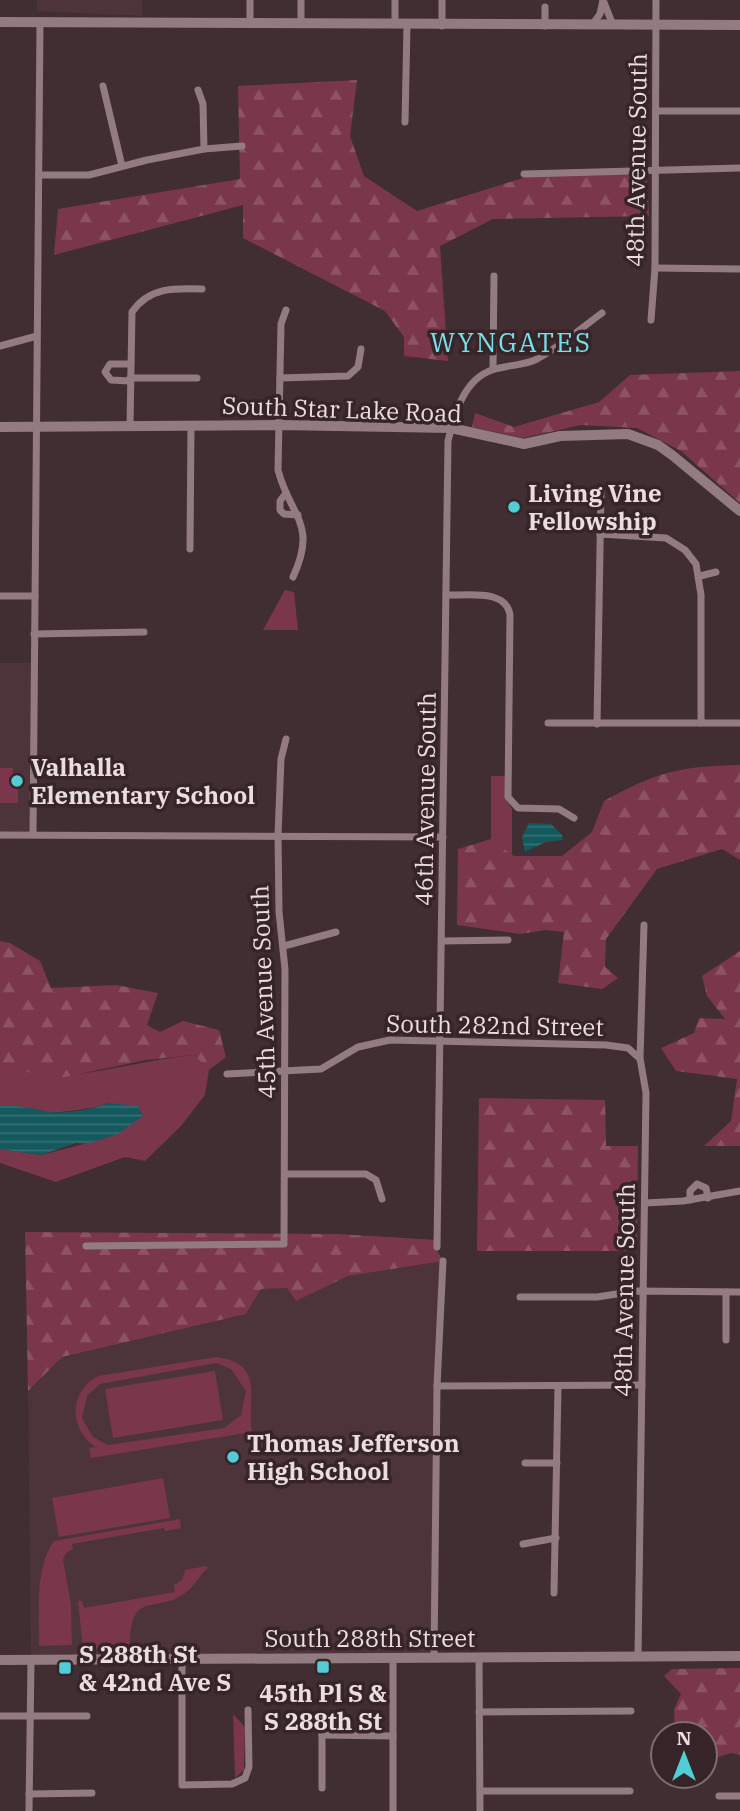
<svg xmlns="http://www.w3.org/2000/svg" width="740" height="1811" font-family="'IBM Plex Serif',serif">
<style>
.built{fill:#4d333a}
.green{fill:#7a364b;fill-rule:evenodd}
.forest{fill:url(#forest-firs)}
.water{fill:url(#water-rules)}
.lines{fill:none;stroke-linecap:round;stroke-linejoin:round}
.street{stroke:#937c81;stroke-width:7}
.secondary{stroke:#937c81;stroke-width:10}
.poi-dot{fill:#52ccd5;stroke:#362428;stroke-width:2.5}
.labels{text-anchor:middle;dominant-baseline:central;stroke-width:7;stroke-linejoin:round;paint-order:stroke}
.street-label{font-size:24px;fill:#eadde0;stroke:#362428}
.poi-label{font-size:24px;font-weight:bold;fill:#eadde0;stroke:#362428;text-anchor:start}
.neighbourhood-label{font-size:26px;letter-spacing:2px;fill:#75e1e9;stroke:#362428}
</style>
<defs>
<pattern id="forest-firs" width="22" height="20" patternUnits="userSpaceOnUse" patternTransform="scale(1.75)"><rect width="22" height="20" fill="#7a364b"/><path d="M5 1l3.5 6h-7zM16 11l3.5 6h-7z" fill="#8d5365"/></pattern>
<pattern id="water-rules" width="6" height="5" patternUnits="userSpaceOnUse" patternTransform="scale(1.75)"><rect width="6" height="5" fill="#13595e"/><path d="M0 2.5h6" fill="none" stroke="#367075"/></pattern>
</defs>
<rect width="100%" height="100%" fill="#402e32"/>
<g class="built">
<polygon points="37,0 142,0 143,16 37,11"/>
<polygon points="0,663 34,663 33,834 0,835"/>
<polygon points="443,1261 434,1658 31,1660 28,1391 62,1357 246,1314 261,1289 287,1288 296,1301 348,1276"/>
</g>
<g class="green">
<polygon points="285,590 294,592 298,630 263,630"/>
<polygon points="0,768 13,768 13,784 18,784 18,803 0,803"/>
<polygon points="491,776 505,776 505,798 512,809 512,855 491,839"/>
<path d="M0 1041 36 1076C88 1078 141 1060 194 1055L209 1070 205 1095 181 1126 145 1161 125 1157 56 1182 0 1163V1149L41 1155 103 1139 109 1103C96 1108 63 1113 49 1112 32 1109 18 1104 0 1106Z"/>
<path d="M216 1357C267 1363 246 1402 252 1432L91 1458 89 1448 96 1447C69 1430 68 1392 98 1376ZM216 1363 231 1369 246 1391 241 1415 224 1428 108 1445 93 1437 82 1418 87 1396 100 1384Z"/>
<polygon points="215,1371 223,1420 113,1438 105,1389"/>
<polygon points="163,1478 170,1518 59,1537 52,1498"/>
<path d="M180 1519 181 1528 165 1531 164 1528 72 1544 73 1549 66 1553 63 1559 71 1605 72 1645 39 1646C40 1612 34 1569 54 1541Z"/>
<path d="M206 1566 208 1568C199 1575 194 1587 185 1593 157 1615 129 1587 130 1649H83L78 1601H82L84 1608 175 1592 174 1585 182 1580 185 1570Z"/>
<polygon points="233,1714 245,1727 244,1770 235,1778"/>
</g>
<g class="forest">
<polygon points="357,80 350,136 364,176 417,211 539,173 646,169 649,216 493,219 440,246 448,361 404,356 404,337 385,311 243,238 243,205 54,255 58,209 240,179 238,86"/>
<polygon points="740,371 740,503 681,451 637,428 581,425 523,438 472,427 475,413 514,427 599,402 630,375"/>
<path d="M740 765V860L722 849 657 869 606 939 605 967 618 978 602 989 558 983 564 932 546 930 520 934 457 925 458 849 491 839 514 856H562L592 832 604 801C657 772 679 766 740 765Z"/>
<polygon points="0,941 10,943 40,961 51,988 116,985 158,993 147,1025 160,1032 183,1021 219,1030 226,1057 209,1070 194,1055 146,1060 65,1077 36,1076 16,1066 0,1069"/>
<polygon points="740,951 740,1146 704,1146 731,1121 737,1079 676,1071 661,1048 694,1033 699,1018 725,1019 707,996 702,976"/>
<polygon points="479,1098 605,1100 606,1146 638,1146 637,1251 477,1251"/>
<polygon points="25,1232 337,1234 437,1240 437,1250 443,1261 348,1276 296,1301 287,1288 261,1289 246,1314 62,1357 28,1391"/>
<polygon points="740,1668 740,1755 731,1753 705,1761 705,1734 675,1734 674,1709 681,1694 664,1676 672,1669"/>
</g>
<g class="water">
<polygon points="529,823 551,824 562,835 563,840 546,842 525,852 522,837"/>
<path d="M109 1103 138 1106 143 1116 118 1134 87 1144 76 1143 41 1155 0 1149V1106C18 1104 32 1109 49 1112 65 1114 95 1109 109 1103Z"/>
</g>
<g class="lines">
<g class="street">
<polyline points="250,0 250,21"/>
<polyline points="395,0 395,24"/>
<polyline points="442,0 442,26"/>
<polyline points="603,0 613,25"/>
<polyline points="545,7 545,26"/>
<polyline points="301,22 301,0"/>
<polyline points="592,25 600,14 603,0"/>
<polyline points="103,86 122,166"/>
<polyline points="198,90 203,104 204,149"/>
<polyline points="656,111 740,111"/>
<polyline points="405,122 407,25"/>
<polyline points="524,174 740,168"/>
<polyline points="39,175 89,175 147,160 204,149 242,146"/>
<polyline points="655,268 740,269"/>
<path d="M286 310 281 324 278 470C290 517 318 523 293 577"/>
<polyline points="651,320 655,268 656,0"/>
<polyline points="0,346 37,336"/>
<polyline points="130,364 110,364 105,372 111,380 130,381"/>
<polyline points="493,369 494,276"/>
<polyline points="130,378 197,378"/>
<polyline points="280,378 348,376 358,367 361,349"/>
<path d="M130 425 132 312C149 287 174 288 202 289"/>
<polyline points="286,493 280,501 280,510 284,514 298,515"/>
<polyline points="600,534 666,538 685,550 696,564 701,595 701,723"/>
<polyline points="190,549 191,426"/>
<polyline points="700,576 716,572"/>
<path d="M446 595C466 596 506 588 510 615L508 797 518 808 559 809 574 818"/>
<polyline points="0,596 35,596"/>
<polyline points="34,634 144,632"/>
<polyline points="548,723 740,723"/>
<polyline points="597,724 601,490"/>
<polyline points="33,834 40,23"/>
<polyline points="0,835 443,837"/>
<polyline points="442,941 508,940"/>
<polyline points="284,946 336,932"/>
<polyline points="227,1074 321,1069 358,1047 390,1040 606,1045 628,1048 639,1058"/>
<polyline points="285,1174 366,1174 376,1180 382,1199"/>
<polyline points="690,1200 690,1191 697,1184 706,1188 708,1198"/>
<polyline points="645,1203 683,1201 740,1191"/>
<polyline points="86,1246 284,1244 285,969 279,912 278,835 281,759 286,739"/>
<path d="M437 1247 448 441C455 414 463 380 492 370 506 365 521 366 535 360 559 348 580 329 602 313"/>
<polyline points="726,1292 726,1340"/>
<polyline points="520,1297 597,1297 636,1291 740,1292"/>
<polyline points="437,1386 642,1385"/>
<polyline points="525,1463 557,1463"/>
<polyline points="523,1544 556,1538"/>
<polyline points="554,1593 558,1387"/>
<polyline points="638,1657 646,1093 640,1058 644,925"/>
<polyline points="434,1658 437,1386 443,1261"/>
<polyline points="479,1658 480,1811"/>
<polyline points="182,1659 182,1785 232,1784 245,1778 249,1767 248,1710"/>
<polyline points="479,1712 631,1711"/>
<polyline points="322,1715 322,1788"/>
<polyline points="0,1716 87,1716"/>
<polyline points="322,1735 393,1736"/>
<polyline points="480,1791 630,1791"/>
<polyline points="29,1794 92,1793"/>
<polyline points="719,1796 740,1796"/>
<polyline points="29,1811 31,1660"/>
<polyline points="393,1811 393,1659"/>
</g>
<g class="secondary">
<polyline points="0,22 740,25"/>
<polyline points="0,427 279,425 451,428 524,444 560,436 628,434 658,445 672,455 740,511"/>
<polyline points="0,1660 740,1656"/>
</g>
</g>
<g class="poi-dot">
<circle cx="514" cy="507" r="7"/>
<circle cx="17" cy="781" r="7"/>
<circle cx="233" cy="1457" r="7"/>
<rect x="316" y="1660" width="14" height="14" rx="3.5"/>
<rect x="58" y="1661" width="14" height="14" rx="3.5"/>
</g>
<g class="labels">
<g class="street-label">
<text transform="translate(636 160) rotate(-89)">48th Avenue South</text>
<text transform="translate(342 409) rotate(2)">South Star Lake Road</text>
<text transform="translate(425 799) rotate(-89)">46th Avenue South</text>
<text transform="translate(263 992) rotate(-92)">45th Avenue South</text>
<text transform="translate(495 1025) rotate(1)">South 282nd Street</text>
<text transform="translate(624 1290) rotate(-89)">48th Avenue South</text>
<text x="370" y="1638">South 288th Street</text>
</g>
<g class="poi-label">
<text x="528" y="493">Living Vine<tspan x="528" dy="28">Fellowship</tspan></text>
<text x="31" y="767">Valhalla<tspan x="31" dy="28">Elementary School</tspan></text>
<text x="247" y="1443">Thomas Jefferson<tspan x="247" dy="28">High School</tspan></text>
<text x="79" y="1654">S 288th St<tspan x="79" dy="28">&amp; 42nd Ave S</tspan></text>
<text x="323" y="1693" text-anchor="middle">45th Pl S &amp;<tspan x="323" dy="28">S 288th St</tspan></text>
</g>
<g class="neighbourhood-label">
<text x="511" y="342">WYNGATES</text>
</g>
</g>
<g transform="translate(684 1755)"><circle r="33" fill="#362428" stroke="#7e6e72" stroke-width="2"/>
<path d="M0-5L12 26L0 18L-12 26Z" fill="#52ccd5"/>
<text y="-10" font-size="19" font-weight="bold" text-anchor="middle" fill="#eadde0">N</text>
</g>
</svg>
